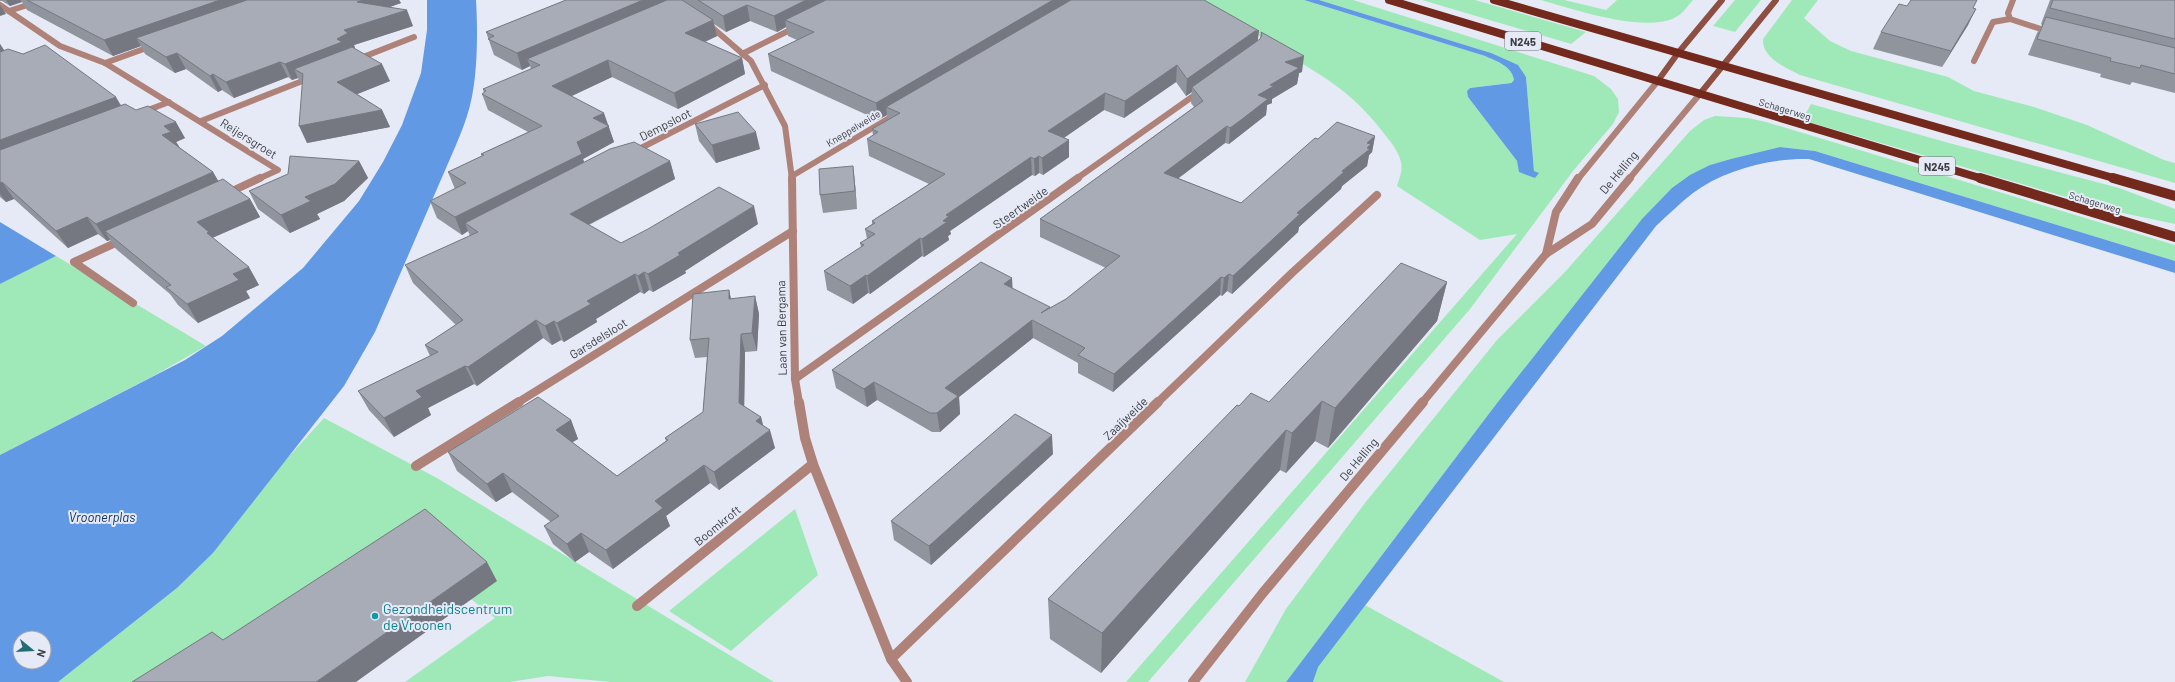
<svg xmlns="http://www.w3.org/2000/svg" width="2175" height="682" font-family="Barlow,sans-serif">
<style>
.green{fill:#9fe9b8}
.water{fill:#6299e4;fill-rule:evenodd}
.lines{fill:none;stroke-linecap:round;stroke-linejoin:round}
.street-far2{stroke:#ae8278;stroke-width:6}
.street-far1{stroke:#ae8278;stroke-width:8}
.street{stroke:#ae8278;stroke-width:10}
.secondary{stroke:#8d4f42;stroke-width:6}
.primary-far1{stroke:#73291b;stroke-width:8}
.primary{stroke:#73291b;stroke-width:10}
.wall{fill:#90949d}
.shaded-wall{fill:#757880}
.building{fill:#a7acb7;stroke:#757880}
.culture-dot{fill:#0f9aa8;stroke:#e6eaf6;stroke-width:1.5}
.labels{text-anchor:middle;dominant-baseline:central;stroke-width:4;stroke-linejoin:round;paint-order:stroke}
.far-street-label{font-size:10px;fill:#3b3d42;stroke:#e6eaf6}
.shield{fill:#e6eaf6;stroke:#6e7178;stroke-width:1}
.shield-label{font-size:11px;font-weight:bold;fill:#3b3d42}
.street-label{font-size:12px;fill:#3b3d42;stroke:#e6eaf6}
.water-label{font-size:13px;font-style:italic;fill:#0e3363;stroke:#e6eaf6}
.near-culture-label{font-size:14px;fill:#0d838f;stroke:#e6eaf6;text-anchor:start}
</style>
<rect width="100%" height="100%" fill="#e6eaf6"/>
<g class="green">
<path d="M1184 0H1304L1485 56C1496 61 1512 66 1514 80L1510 83 1470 88 1468 97 1517 161 1519 165 1534 171 1526 77 1491 53 1319 0H1353L1594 76 1611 89 1618 99 1619 112 1613 124 1573 171 1470 309 1148 682H1126L1517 234 1480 240 1397 186C1399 179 1403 170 1401 162 1398 150 1390 141 1382 131 1355 96 1327 77 1288 56L1291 54 1245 28Z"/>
<polygon points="1422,0 1475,0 1586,32 1571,44"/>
<path d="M1541 0H1564L1606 10 1617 0H1693C1688 6 1682 14 1676 17 1645 34 1573 9 1541 0Z"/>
<polygon points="1735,0 1761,0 1735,32 1713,26"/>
<path d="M1792 0H1818L1804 18 1830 41 1851 51 1948 77 1974 91 2034 107 2087 125 2164 160 2175 163V183L1800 75C1785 67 1762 58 1763 39Z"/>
<polygon points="1811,104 1949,143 2119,188 2175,209 2175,224 2118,212 1802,120"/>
<polygon points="1715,116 1748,118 1766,122 2175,245 2175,261 1815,151 1780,147 1710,165 1494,407 1286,682 1245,682 1286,609 1365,503 1497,340 1564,273 1690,131 1704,120"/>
<polygon points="56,256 206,346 155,375 0,455 0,284"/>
<polygon points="324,418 437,478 774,682 611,682 548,676 510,682 405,682 495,618 410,551 191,682 58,682 177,588 213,553 284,462"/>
<polygon points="795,509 818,575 731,651 669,611"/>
<polygon points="1365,605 1504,682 1313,682 1317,667"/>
</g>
<g class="water">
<path d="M427 0H476C478 34 478 84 467 116 464 126 460 135 456 145L375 332 344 386 213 553 177 588 58 682H0V455L185 360 222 336 303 268 359 201 383 162 402 125 421 73 427 30ZM20 638H44V662H20Z"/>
<path d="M1304 0H1319L1491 53 1518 65 1526 77 1534 171 1539 173 1535 178 1519 172 1517 161 1468 97 1467 91 1470 88 1511 83 1514 80C1512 66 1496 61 1485 56Z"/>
<path d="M1780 147 1815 151 2175 261V273L1809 159C1770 158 1724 170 1693 193 1680 203 1668 215 1656 226L1318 667 1313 682H1286L1494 407 1642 219 1672 188 1690 175 1710 165 1731 159Z"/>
<polygon points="0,222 56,256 0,284"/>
</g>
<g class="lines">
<g class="street-far2">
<polyline points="2013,0 2008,13 2010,19 2050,32"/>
<polyline points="0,5 60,46 105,63 278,170 258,179"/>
<polyline points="9,11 43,0"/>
<polyline points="707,23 751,61 785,126 792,179"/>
<polyline points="742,54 796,27"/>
<polyline points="358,59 414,37"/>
<polyline points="1974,61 1993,22 2010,19"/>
<polyline points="105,63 152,46"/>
<polyline points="143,112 169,102"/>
<polyline points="201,121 310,78"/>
<polyline points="635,151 765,85"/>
<polyline points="792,176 896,114"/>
<polyline points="1076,179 1199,92"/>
<polyline points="1578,179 1657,82"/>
<polyline points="1629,179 1699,95"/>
</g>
<g class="street-far1">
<polyline points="792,178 795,379 799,403"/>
<polyline points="228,193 260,178"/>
<polyline points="122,240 74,262 133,303"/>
<polyline points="1546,254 1556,212 1578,178"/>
<polyline points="795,379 1078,178"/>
<polyline points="517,403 793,231"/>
<polyline points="1157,403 1293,272 1377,195"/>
<polyline points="1422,403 1546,254 1592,224 1630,178"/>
</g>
<g class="street">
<polyline points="799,402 805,438 813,464 891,659 907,682"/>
<polyline points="416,466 519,402"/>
<polyline points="637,606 813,464"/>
<polyline points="891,659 1158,402"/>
<polyline points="1193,682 1262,594 1423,402"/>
</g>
<g class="secondary">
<polyline points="1657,82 1678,53 1722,0"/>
<polyline points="1699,95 1776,0"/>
</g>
<g class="primary-far1">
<polyline points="1389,0 1983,179"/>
<polyline points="1494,0 2117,179"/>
</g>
<g class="primary">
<polyline points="1980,178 2175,237"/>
<polyline points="2113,178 2175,196"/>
</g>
</g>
<g class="wall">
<polygon points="0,0 399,0 401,3 389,7 413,26 354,45 355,49 390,81 357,94 382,110 390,127 307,143 302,85 298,78 292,80 288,77 234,98 222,90 218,92 186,69 175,73 145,54 141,46 113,56 27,10 22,2 10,6 2,1 0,1"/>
<polygon points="566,0 1204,0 1258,41 1260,39 1261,32 1302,72 1299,73 1297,84 1272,99 1272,103 1267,105 1266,115 1229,144 1225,143 1178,178 1241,203 1318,139 1375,136 1372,152 1369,155 1367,166 1342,186 1341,189 1299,227 1298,232 1232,294 1227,291 1222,296 1220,295 1113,392 1078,373 1078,363 1033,338 959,397 960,414 940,432 932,432 877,400 867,407 836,388 832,370 1012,278 1012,288 1050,308 1066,299 1106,268 1040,237 1040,219 1194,107 1191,103 1192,92 1186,96 1176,82 1124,118 1104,110 1064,138 1069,140 1069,157 1043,175 1039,173 1035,176 1032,175 950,231 951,234 948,236 949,240 924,257 922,256 870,294 868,293 853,304 827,290 824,271 861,247 860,243 867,239 865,229 872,224 872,221 929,184 869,156 867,139 873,135 872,129 888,120 887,115 878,120 771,71 768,54 797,40 788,36 786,27 777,32 750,21 726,32 714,24 717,36 705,42 742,58 745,74 678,109 612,77 571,96 608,125 614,142 583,159 584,162 670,161 675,179 589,225 621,243 758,224 685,271 686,273 653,292 649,290 644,294 640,292 596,319 597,322 564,342 561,340 552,345 543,338 477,386 474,384 428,408 431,415 394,437 369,410 358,391 430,356 425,345 456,325 413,283 405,265 470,236 468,231 462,235 437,218 430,201 455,189 448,172 482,156 481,154 528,132 488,110 482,94 484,93 483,89 531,69 530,66 522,70 494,55 486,32"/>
<polygon points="2050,0 2175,0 2175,93 2132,82 2130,85 2100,77 2101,74 2028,55 2037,33 2042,25 2041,24"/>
<polygon points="1907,6 1973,8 1968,25 1942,67 1873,49 1881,32"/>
<polygon points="0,44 4,50 121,105 185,138 176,142 180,148 213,172 218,181 250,199 260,217 212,238 259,285 246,291 250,298 198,323 178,305 170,294 116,249 110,240 107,241 98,234 68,248 14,199 6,202 0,197"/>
<polygon points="695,124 760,149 716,163 699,141"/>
<polygon points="359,161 368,178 344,201 317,214 320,219 290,233 258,209 249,191"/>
<polygon points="853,166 855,184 857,209 823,213 820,195"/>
<polygon points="1447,282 1437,321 1328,448 1315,441 1286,473 1280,470 1101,673 1050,639 1048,599 1239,406 1269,402"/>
<polygon points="729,290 731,299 755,296 759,314 757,351 745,352 744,407 761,417 763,425 775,448 719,490 710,483 666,516 670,526 613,569 589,552 575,562 553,544 544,526 551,522 512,492 496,502 457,471 448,452 571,420 578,439 572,442 617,476 666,441 665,438 703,412 707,357 695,358 690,340"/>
<polygon points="1053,454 931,565 894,540 891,521"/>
</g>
<g class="shaded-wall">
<polygon points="6,0 20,0 22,2 10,6"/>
<polygon points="220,0 270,0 136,38 141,46 113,56 104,40"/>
<polygon points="363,0 399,0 401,3 363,17 357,2"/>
<polygon points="643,0 670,0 527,59 530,66 522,70 517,53"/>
<polygon points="806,0 840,0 785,20 786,27 777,32 774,16"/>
<polygon points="1053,0 1080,0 886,107 887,115 878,120 876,103"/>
<polygon points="0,5 6,14 0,16"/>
<polygon points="747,5 750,21 726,32 723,16"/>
<polygon points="1976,9 1968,25 1942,67 1951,51"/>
<polygon points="407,10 413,26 354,45 355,48 347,53 303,74 294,69 298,78 292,80 285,64 344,30"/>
<polygon points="713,20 717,36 689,49 685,33"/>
<polygon points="1255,31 1259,31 1257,47 1192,87 1192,92 1186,96 1187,79"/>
<polygon points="0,44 9,58 0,62"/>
<polygon points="177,53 186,69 175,73 166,57"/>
<polygon points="1304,56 1302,72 1299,73 1297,84 1272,99 1272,103 1267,105 1266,115 1229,144 1230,128 1258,95 1270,85 1285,62"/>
<polygon points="742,58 745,74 678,109 674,93"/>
<polygon points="608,60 612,77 557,103 552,86"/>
<polygon points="280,62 288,77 234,98 226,82"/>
<polygon points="382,64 390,81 345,99 337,82"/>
<polygon points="1177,65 1176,82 1124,118 1125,101"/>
<polygon points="213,74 222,90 218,92 210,76"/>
<polygon points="1105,93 1104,110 1049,148 1048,131"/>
<polygon points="116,97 126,114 0,161 0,140"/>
<polygon points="382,110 390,127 307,143 299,126"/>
<polygon points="604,113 614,142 583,159 587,171 465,223 468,231 462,235 455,217 577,142 593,118"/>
<polygon points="176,122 185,138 176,142 180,148 171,152 162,135 164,126"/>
<polygon points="1227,126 1225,143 1163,190 1164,173"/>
<polygon points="756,132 760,149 716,163 712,145"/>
<polygon points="1375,136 1372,152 1369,155 1367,166 1342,186 1341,189 1299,227 1298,232 1232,294 1233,276 1297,213 1342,171 1367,143"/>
<polygon points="1069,140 1069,157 1043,175 1042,158"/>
<polygon points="1039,156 1039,173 1035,176 1034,159"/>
<polygon points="1031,157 1032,175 950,231 951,234 948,236 949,240 924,257 922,239 946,215"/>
<polygon points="359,161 368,178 344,201 317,214 320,219 290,233 281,215 305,197"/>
<polygon points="670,161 675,179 576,231 570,214"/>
<polygon points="853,166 855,184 857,209 855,191"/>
<polygon points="213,172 223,189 105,231 110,240 107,241 96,224"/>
<polygon points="2,182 14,199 6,202 0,194 0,183"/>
<polygon points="250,199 260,217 212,238 219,250 197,222"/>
<polygon points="754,206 758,224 685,271 686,273 653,292 648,274 678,253"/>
<polygon points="87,217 98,234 68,248 56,231"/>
<polygon points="920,238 922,256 870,294 867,276"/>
<polygon points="249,267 259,285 246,291 250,298 198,323 187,304 233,274"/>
<polygon points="644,272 649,290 644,294 638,276"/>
<polygon points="635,274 640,292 596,319 597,322 564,342 557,323 587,301"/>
<polygon points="1229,274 1227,291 1222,296 1224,278"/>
<polygon points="866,275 868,293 853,304 850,286"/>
<polygon points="1221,277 1220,295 1113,392 1114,374"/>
<polygon points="1012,278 1013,295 1004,284"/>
<polygon points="1447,282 1437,321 1328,448 1335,408"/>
<polygon points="729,290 733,308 729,299"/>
<polygon points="755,296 759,314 757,351 752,333"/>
<polygon points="536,320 543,338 477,386 468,367"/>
<polygon points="1032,320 1033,338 959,397 960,414 940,432 937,413 945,388"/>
<polygon points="554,321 561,340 552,345 545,326"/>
<polygon points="741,334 745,352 744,422 739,403"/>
<polygon points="465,366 474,384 428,408 431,415 394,437 384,418 416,391"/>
<polygon points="874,382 877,400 867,407 864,389"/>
<polygon points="1322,401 1315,441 1286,473 1292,433"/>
<polygon points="761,417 765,434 770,430 775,448 719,490 714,472 756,421"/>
<polygon points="571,420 578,439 563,448 556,430"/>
<polygon points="1286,430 1280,470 1101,673 1102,633"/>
<polygon points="1052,435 1053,454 931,565 929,546"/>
<polygon points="704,465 710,483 666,516 670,526 613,569 606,550 655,501"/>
<polygon points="503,473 512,492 496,502 487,484"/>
<polygon points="581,533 589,552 575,562 567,544"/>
<polygon points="487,562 497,581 356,682 316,682"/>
</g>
<g class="building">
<polygon points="27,0 220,0 104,40"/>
<polygon points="247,0 363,0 357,2 407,10 344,30 348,33 337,39 342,42 285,64 280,62 226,82 213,74 210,76 177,53 166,57 136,38"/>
<polygon points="566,0 643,0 517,53 488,39 494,36 486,32"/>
<polygon points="667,0 682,0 713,20 685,33 742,58 674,93 608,60 552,86 604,113 593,118 609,126 577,142 582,154 455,217 430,201 466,183 448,172 484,155 481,154 542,126 482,94 486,91 483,89 540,65 527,59"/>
<polygon points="698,0 806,0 774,16 747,5 723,16"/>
<polygon points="826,0 1053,0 876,103 768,54 814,32 785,20"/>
<polygon points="1071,0 1204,0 1259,31 1255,31 1187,79 1177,65 1125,101 1105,93 1048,131 1069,140 1042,158 1039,156 1034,159 1031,157 946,215 949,216 943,221 947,222 922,239 920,238 867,276 866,275 850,286 824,271 864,245 860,243 875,234 865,229 875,223 872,221 945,174 867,139 878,132 872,129 900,113 886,107"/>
<polygon points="1911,0 1977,0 1973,8 1976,9 1951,51 1881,32 1899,4 1907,6"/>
<polygon points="2053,0 2175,0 2175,39 2050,8"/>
<polygon points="2046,17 2175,48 2175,74 2141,65 2140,68 2110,61 2111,58 2037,39"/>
<polygon points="1261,32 1304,56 1285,62 1299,68 1270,85 1274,86 1258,95 1268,99 1241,120 1230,128 1227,126 1164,173 1241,203 1315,138 1318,139 1337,122 1375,136 1367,143 1371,144 1367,148 1370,149 1342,171 1344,172 1297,213 1300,214 1233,276 1229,274 1224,278 1221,277 1114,374 1078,355 1085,348 1032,320 945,388 958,396 937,413 930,413 874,382 864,389 832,370 981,262 1012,278 1004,284 1050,307 1041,313 1066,299 1120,256 1040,219 1203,101 1192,87 1260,39 1262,35"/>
<polygon points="45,45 116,97 0,140 0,52 8,49 23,54"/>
<polygon points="352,47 382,64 337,82 382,110 299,126 303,74 294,69"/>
<polygon points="125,104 136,110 148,106 176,122 164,126 171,132 162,135 213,172 96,224 87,217 56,231 2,182 0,183 0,150"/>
<polygon points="738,112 756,132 712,145 695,124"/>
<polygon points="634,142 670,161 570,214 621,243 648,229 719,187 754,206 678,253 680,255 648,274 644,272 638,276 635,274 587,301 591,304 557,323 554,321 545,326 536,320 468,367 465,366 416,391 422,397 384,418 358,391 438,352 425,345 463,320 405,265 478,232 465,223 610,149"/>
<polygon points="290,156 359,161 335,184 305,197 311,201 281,215 249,191 288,174"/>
<polygon points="853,166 855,191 820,195 819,169"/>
<polygon points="223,179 250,199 197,222 209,232 207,233 249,267 233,274 239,280 187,304 166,287 171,285 105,231"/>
<polygon points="1401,263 1447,282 1335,408 1322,401 1292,433 1286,430 1102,633 1048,599 1237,405 1239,406 1251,393 1269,402"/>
<polygon points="729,290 729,299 755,296 752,333 741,334 739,403 761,417 756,421 770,430 714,472 704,465 655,501 663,508 606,550 581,533 567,544 544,526 559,516 503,473 487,484 448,452 538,397 571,420 556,430 617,476 668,440 665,438 703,412 709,338 690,340 693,294"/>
<polygon points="1015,414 1052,435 929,546 891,521"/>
<polygon points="425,509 487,562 316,682 132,682 212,632 223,640"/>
</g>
<circle class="culture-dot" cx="375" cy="616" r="4"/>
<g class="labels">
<g class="far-street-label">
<text transform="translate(1785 109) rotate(17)">Schagerweg</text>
<text transform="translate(853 128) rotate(-31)">Kneppelweide</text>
<text transform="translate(2095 202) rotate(17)">Schagerweg</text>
</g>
<g class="shield">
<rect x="1505" y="32" width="36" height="18" rx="3"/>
<rect x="1919" y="157" width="36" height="18" rx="3"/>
</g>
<g class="shield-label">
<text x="1523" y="41">N245</text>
<text x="1937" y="166">N245</text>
</g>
<g class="street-label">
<text transform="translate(665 124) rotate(-27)">Dempsloot</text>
<text transform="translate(249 138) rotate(32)">Reijersgroet</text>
<text transform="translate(1618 172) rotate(-50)">De Helling</text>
<text transform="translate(1020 207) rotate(-35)">Steertweide</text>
<text transform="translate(781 328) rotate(-91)">Laan van Bergama</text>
<text transform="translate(598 338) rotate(-32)">Garsdelsloot</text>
<text transform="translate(1125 418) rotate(-44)">Zaaijweide</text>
<text transform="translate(1358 459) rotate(-50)">De Helling</text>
<text transform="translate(717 525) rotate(-39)">Boomkroft</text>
</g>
<g class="water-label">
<text x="102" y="517">Vroonerplas</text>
</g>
<g class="near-culture-label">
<text x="383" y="608">Gezondheidscentrum<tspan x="383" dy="16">de Vroonen</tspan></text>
</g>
</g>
<g transform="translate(32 650) rotate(108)"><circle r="19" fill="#e6eaf6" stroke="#a2a5ae"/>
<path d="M0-3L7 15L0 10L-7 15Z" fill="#226d74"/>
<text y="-6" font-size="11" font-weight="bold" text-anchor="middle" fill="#3b3d42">N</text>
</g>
</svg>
